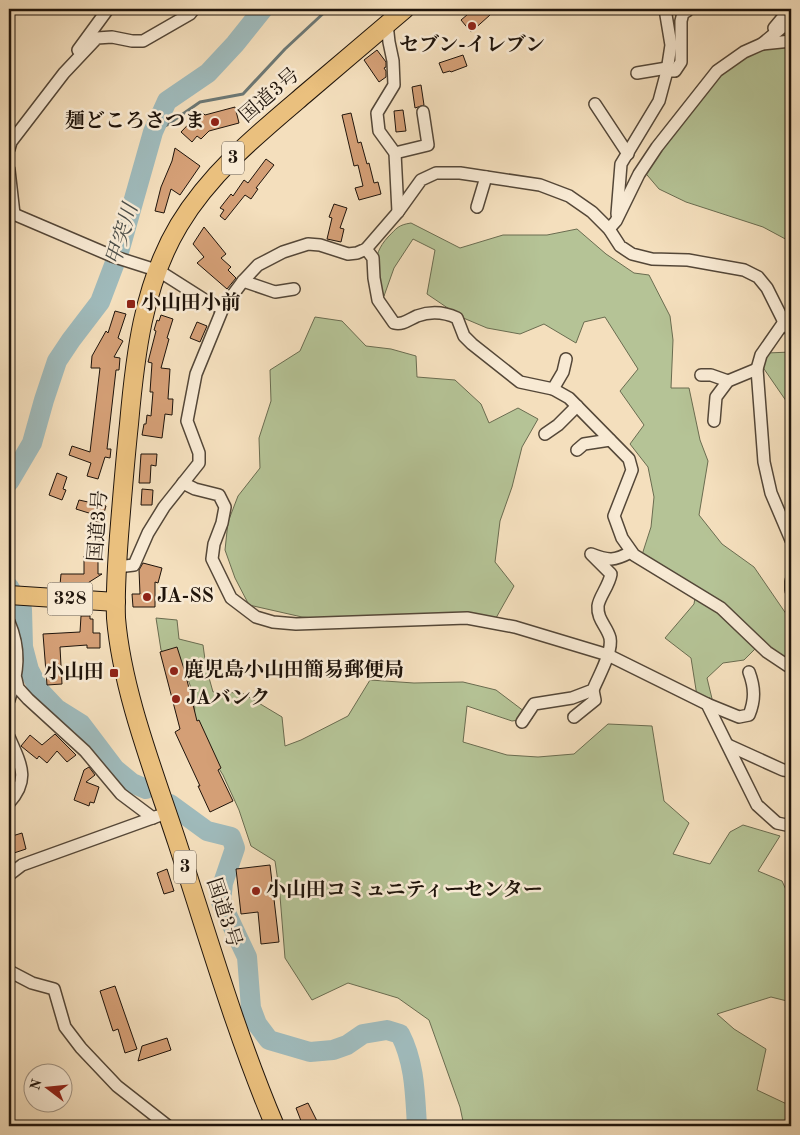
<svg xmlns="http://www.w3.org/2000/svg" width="800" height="1135" font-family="'Old Standard TT','Noto Serif JP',serif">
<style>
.green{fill:#b5c396;stroke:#6a6c50}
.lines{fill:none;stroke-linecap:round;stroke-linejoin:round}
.stream{stroke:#6c7875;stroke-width:3}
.river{stroke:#9fbabb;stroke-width:20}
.building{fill:#d49f76;stroke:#1f140b}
.minor-casing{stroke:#544738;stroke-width:14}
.highway-casing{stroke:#1f140b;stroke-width:20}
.minor{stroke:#f8ead4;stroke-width:11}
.highway{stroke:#eac07e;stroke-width:18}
.poi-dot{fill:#8f2418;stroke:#f8ead4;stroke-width:2}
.labels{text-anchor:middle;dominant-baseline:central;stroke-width:5;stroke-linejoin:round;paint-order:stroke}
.shield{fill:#f8ead4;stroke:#605447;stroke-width:1}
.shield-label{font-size:19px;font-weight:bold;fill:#1f140b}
.poi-label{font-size:20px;font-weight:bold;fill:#1f140b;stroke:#f8ead4;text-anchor:start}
.street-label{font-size:20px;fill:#1f140b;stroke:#f8ead4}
.water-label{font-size:21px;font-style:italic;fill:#4c4e49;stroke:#f8ead4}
</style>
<rect width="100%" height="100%" fill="#f4dfbd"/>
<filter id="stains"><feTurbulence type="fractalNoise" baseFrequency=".004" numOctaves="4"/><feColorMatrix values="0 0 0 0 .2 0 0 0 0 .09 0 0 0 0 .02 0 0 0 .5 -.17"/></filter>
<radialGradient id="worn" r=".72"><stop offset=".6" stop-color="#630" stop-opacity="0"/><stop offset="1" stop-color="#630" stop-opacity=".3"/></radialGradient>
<g class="green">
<polygon points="791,27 791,242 763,227 686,202 659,189 642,169 656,138 677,123 697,86 726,62 770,47"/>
<path d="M411 223 460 248 503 235H547L577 229 606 254 634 273 649 275 670 316 673 340 671 388H689L700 440 708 461 699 515 722 544 754 567 791 621V669L755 649 744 660 723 663 707 678 715 711 697 696 691 658 665 638 694 604 696 592 640 561 651 527 654 497 648 467 630 444 644 425 620 391 638 369 605 317 584 322 576 343 544 324 520 334 487 328 461 317 427 294 435 250 413 239 394 268 384 296C375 273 370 257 388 237 397 228 398 225 411 223Z"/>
<polygon points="315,317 342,321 366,346 391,349 416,356 417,377 455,380 481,404 489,423 518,408 538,419 522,447 512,487 500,521 495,562 514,586 492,625 419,617 340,620 302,617 249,605 235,578 225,550 228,522 238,496 260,468 259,438 271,401 270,370 300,351"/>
<polygon points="791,352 791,408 762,366 767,353"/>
<polygon points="156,618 177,620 179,639 203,645 206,667 213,692 242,693 282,717 285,746 301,740 348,716 370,680 414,683 463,682 496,690 533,718 512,721 467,706 463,742 507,755 538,757 574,754 608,724 652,726 664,801 689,823 673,854 710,864 730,832 743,825 780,836 758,871 782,881 788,894 791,896 791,1002 771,997 717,1014 734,1029 766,1049 757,1090 791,1106 791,1126 464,1126 460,1107 429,1020 398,998 348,983 312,1000 285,958 280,896 275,861 251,846 239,810 223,775 194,729 195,699 185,671 161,650"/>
</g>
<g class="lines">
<polyline class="stream" points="153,132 167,125 200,102 243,94 285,49 328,9"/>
<g class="river">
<polyline points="9,482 32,443 44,400 57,361 71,340 100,302 119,252 153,132 167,101 208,73 235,44 263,9"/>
<polyline points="9,587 22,609 23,647 29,670 40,691 57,709 81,724 115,769 132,783 146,789"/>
<path d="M170 804 207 831 231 837 235 848 223 883 221 902 247 957 251 1008 257 1024 269 1040 310 1052 333 1050 347 1045 363 1034 387 1030 400 1034C415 1063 415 1095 417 1126"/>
</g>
</g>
<g class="building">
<polygon points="474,9 485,9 490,15 471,32 461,20"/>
<polygon points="377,50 386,62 386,67 384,68 386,71 386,77 379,82 364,60"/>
<polygon points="463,55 467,66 451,72 450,71 443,73 439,63"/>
<polygon points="421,85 424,105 415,108 412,87"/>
<polygon points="235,107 239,123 209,131 201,139 197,136 192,142 181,132 201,111 205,115"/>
<polygon points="403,110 406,131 396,132 394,111"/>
<polygon points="351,113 358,143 361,142 367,164 369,163 374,183 378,182 381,194 359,200 355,188 363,186 358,165 354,166 342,115"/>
<polygon points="175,148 200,166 180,195 171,189 164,213 155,211 161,187 172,161"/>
<polygon points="266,159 274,165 256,188 258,189 251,199 245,195 225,220 220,216 224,210 220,208 231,194 233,196 244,180 248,183"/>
<polygon points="334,204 347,208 340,228 344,229 341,242 327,239 332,218 329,217"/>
<polygon points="204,227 226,254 221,258 231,267 228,270 236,278 227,289 197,263 204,257 193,244"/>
<polygon points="115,311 126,314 118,338 123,341 114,357 120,358 119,370 116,370 107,449 111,449 110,458 105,457 98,479 87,476 91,463 69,455 72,446 90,452 100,368 91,368 92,356 106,331 108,333"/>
<polygon points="161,315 173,319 167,338 169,339 161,368 170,369 168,399 173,399 172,415 165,414 162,438 142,435 144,424 146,424 147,415 151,416 153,392 150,392 152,363 148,362 156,331 154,330 157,320 159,321"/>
<polygon points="197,322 207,326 200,342 190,338"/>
<polygon points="141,454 157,454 156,466 151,465 150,483 139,483"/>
<polygon points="57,473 67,477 63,489 66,490 62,500 49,495"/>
<polygon points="142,489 153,490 152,505 141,505"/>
<polygon points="79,500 106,506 101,523 91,520 92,514 76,509"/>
<polygon points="92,541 105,542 104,551 91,550"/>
<polygon points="84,556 98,557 98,574 102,574 83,586 60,585 61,574 84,574"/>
<polygon points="143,563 162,568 158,583 155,582 155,607 133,607 132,594 140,594 139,570"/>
<polygon points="81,616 90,616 90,619 93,619 93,633 100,633 100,648 87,648 87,645 60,647 62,684 47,685 43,634 80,632"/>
<polygon points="177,647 185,672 197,721 199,720 221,768 218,770 233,801 210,812 198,786 200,786 175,732 180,729 160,652"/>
<polygon points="55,734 76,755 67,762 57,751 47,763 39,756 37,759 21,746 30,735 42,745"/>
<polygon points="89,767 95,775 86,782 99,787 94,803 90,802 89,806 74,800 84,770"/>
<polygon points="22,833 26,849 14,853 9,837"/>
<polygon points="270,865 279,942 261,944 258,912 241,914 236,869"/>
<polygon points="167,869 174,891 164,894 157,873"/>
<polygon points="115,986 137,1049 125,1053 118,1029 113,1031 100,991"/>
<polygon points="167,1038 171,1050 138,1061 142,1046"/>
<polygon points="308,1103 318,1123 310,1126 303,1126 296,1108"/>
</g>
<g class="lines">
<defs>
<g id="minor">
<polyline points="387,24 389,42 393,61 394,85 377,113 379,131 395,153 398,212"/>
<polyline points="774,28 789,10"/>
<polyline points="762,44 791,41"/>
<polyline points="78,50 108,9"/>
<polyline points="667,71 675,71 681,62 681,21 683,13 687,11"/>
<polyline points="637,73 667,68"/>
<polyline points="595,104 628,154"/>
<polyline points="9,149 11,142 64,73 97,38 112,37 132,41 143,41 190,14 194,9"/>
<polyline points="395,153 428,145 423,112"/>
<polyline points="9,170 14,214"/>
<polyline points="477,207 486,177"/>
<polyline points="9,212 112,256 159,271 211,304 223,308"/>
<polyline points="617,214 621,164 659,101 667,71 671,45 665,9"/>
<polyline points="609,229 616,221 639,174 657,147 717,71 744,52 762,44 791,20"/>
<path d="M366 249 373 258 374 278 378 300 394 323C403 325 408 320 417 316 431 311 444 312 457 318L464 336 472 344 520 382 553 389 569 398 629 459 632 470 614 516 622 538 634 555 721 608 767 652 791 668"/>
<polyline points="243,281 275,292 294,289"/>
<polyline points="784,322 761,355 757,369 764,462 771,493 791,540"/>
<polyline points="701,375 711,375 728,381"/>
<polyline points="553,389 563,372 566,359"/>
<polyline points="714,421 716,397 728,381 757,369"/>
<polyline points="545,434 558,425 577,406"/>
<polyline points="577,450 584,444 610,440"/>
<polyline points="183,483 195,489 219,495 225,507 222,523 214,544 212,559 231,598 256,617 273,622 296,624 467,618 515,627 608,655 707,704 757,805 777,823 791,826"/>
<polyline points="117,567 134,565 148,533 164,507 199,463 199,453 187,421 196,374 223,308 243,281 258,265 283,252 308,244 320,245 348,254 357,253 366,249 398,212 421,180 436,173 460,173 540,185 569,196 592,212 609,229 620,246 632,254 652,259 688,260 744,270 758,277 767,288 784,322 791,331"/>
<polyline points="791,581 791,590"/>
<path d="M9 622C21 650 18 673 9 700"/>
<polyline points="16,679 18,688 28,699 85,751 121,794 153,818"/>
<path d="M707 704 739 717 749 715C755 700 755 688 749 672"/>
<polyline points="574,717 595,700 593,690"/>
<path d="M522 722 534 704 572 698 593 690C598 677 613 652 610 638 607 626 597 620 598 606 599 597 609 586 611 574L591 554C609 561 614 561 631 552"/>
<path d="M9 737C20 763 31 779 9 803"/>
<polyline points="728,745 783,770 791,771"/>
<polyline points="9,875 22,865 158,816"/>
<polyline points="9,971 32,983 54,989 65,1027 81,1048 117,1086 168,1126"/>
</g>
<g id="highway">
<polyline points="9,595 116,602"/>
<path d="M275 1126C236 1034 208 937 177 842 154 772 122 691 116 618 115 591 117 563 119 536 122 499 125 461 129 424 135 356 143 285 179 225 211 172 259 133 305 94 338 66 372 37 405 9"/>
</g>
</defs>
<use href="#minor" class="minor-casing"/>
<use href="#highway" class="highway-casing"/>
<use href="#minor" class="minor"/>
<use href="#highway" class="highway"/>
</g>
<g class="poi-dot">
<circle cx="472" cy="26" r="5"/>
<circle cx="215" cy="122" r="5"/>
<rect x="126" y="299" width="10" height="10" rx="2.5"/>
<circle cx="147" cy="597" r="5"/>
<circle cx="174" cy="671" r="5"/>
<rect x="109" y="668" width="10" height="10" rx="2.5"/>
<circle cx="176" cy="699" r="5"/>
<circle cx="256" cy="891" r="5"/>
</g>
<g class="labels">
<g class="shield">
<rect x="222" y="141.5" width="22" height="33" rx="4"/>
<rect x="47.5" y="582.5" width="45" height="33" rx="4"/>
<rect x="174" y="850.5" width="22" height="33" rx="4"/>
</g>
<g class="shield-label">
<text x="233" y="158">3</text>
<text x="70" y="599">328</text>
<text x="185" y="867">3</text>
</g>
<g class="poi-label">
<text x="472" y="46" text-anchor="middle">セブン-イレブン</text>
<text x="205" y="122" text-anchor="end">麺どころさつま</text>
<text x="141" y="304">小山田小前</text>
<text x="157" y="597">JA-SS</text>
<text x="184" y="671">鹿児島小山田簡易郵便局</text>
<text x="104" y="673" text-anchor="end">小山田</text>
<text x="186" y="699">JAバンク</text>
<text x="266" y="891">小山田コミュニティーセンター</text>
</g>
<g class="street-label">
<text transform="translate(270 96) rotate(-41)">国道3号</text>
<text transform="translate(99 526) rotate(-86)">国道3号</text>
<text transform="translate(223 913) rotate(72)">国道3号</text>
</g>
<g class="water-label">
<text transform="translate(123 235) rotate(-73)">甲突川</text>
</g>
</g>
<rect width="800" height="1135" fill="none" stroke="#f4dfbd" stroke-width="30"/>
<rect x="10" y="10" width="780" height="1115" fill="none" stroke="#1f140b" stroke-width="2.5"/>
<rect x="15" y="15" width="770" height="1105" fill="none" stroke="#1f140b"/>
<g transform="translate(48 1088) rotate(286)"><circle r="24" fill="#f8ead4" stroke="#a19484"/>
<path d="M0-4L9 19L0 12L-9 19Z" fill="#8f2418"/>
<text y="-8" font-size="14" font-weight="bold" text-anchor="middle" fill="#1f140b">N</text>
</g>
<rect width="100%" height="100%" filter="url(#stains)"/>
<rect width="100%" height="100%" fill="url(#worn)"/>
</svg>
